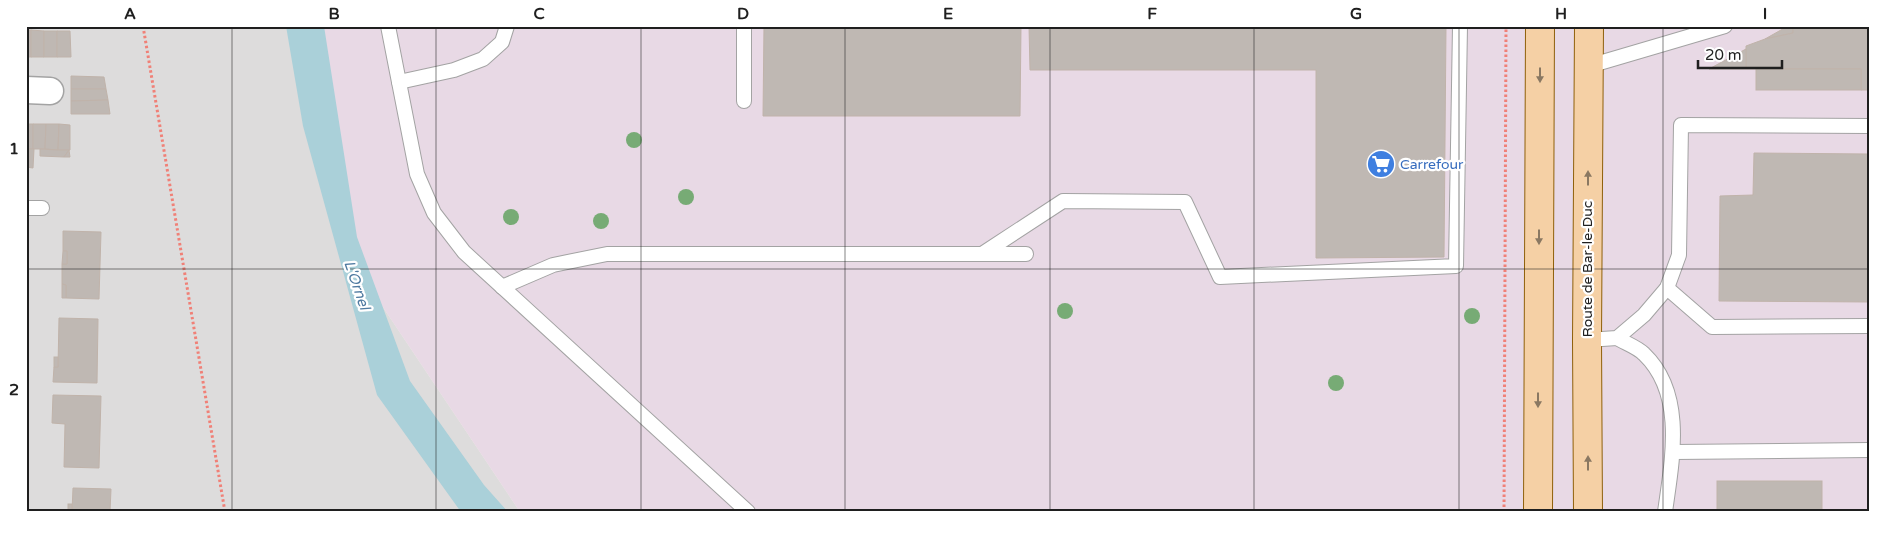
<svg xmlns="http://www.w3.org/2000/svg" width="1895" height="538" font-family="'Varela Round',sans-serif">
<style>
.residential{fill:#dddcdc}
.industrial{fill:#e8d9e5}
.water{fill:#aad0d9}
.building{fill:#bfb8b3;stroke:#c0b3aa}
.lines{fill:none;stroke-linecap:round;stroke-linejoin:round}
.lane-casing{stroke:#a3a3a3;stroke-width:16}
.street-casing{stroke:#a3a3a3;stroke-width:29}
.primary-casing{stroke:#8f600b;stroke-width:30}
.path{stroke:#f08077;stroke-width:3;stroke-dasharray:2.5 2.5;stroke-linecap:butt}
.lane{stroke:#fff;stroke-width:14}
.street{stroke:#fff;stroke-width:26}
.primary{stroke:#f5d0a5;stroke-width:28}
.tree{fill:#77ab75}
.oneway{fill:#8a7862}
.grid{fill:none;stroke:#1f1f1f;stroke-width:1;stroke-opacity:0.55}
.labels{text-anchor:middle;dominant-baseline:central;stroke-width:4.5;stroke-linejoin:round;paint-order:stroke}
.shop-label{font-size:14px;fill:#366cbe;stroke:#fff;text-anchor:start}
.street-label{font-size:14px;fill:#1f1f1f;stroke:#fff}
.water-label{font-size:15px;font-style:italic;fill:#4f7aa0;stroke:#fff}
.neatline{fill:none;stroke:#1f1f1f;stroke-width:2}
.grid-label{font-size:16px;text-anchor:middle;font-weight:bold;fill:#1f1f1f}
</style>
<rect width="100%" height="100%" fill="#efece6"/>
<polygon class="residential" points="26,26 303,26 346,252 520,512 26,512"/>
<polygon class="industrial" points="303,26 1869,26 1869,512 520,512 346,252"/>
<polygon class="water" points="286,26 324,26 357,237 410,381 484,485 508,512 461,512 377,395 303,126"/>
<g class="building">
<polygon points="764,26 1021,26 1020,116 763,116"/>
<polygon points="1029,26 1446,26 1444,257 1316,258 1316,70 1030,70"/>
<polygon points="1788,26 1798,26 1793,28 1793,33 1765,39"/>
<polygon points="1798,26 1869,26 1869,90 1861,90 1861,69 1746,69 1746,46 1765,39 1793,33 1793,28"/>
<rect x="26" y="30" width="5" height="27"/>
<polygon points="31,30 44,31 44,57 31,57"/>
<rect x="44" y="31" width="13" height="26"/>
<polygon points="57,31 70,31 71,57 57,57"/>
<polygon points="1746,49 1746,69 1709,69"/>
<rect x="1756" y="69" width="105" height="21"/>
<polygon points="71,76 104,77 106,89 71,89"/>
<polygon points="71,89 106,89 108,100 71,101"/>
<polygon points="108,100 110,114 71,114 71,101"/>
<rect x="26" y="124" width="7" height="25"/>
<polygon points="33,124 46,124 45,149 33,149"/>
<polygon points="46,124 59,124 58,150 45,149"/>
<polygon points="59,124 70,125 70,150 58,150"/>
<polygon points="26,149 34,149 33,168 26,167"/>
<polygon points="40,149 58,150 69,150 64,157 40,156"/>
<polygon points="69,150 70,157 64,157"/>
<polygon points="1754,153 1869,154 1869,302 1719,301 1720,196 1753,195"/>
<polygon points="63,231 101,232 99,299 66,298 66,285 62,284 62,264 67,264 67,251 63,251"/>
<polygon points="63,251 67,251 67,264 62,264"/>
<polygon points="62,284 66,285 66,298 62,298"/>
<polygon points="59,318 98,319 97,383 53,382 54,367 58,367"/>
<rect x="54" y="357" width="4" height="10"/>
<polygon points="53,395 101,396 99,468 64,467 65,424 52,423"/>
<rect x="1717" y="481" width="105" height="31"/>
<polygon points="73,488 111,489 110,512 72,512"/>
<rect x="68" y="504" width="4" height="8"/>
</g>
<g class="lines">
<defs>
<g id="lane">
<polyline points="388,26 417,174 434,213 464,252 748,512"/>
<polyline points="744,26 744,101"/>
<polyline points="1589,66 1725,26"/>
<polyline points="399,82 454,70 483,59 502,42 507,26"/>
<polyline points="26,208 42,208"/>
<polyline points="982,254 1063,201 1185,202 1220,277 1456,266 1460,26"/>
<polyline points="502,287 553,265 607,254 1026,254"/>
<polyline points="1667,288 1712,327 1869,326"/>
<path d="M1617 338C1625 343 1637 347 1644 354 1686 394 1672 461 1665 512"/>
<polyline points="1587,340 1617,338 1644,315 1667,288 1679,255 1681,125 1869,126"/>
<polyline points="1674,452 1869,450"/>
</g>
<polyline id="street" points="26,90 50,91"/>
<g id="primary">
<polyline points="1538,512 1540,26"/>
<polyline points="1588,512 1587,340 1589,26"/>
</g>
</defs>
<use href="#lane" class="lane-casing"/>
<use href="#street" class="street-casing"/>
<use href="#primary" class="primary-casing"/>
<g class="path">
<polyline points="143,26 225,512"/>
<polyline points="1504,512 1506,26"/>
</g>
<use href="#lane" class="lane"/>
<use href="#street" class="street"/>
<use href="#primary" class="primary"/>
</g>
<g class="tree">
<circle cx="634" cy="140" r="8"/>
<circle cx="686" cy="197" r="8"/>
<circle cx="511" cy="217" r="8"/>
<circle cx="601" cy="221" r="8"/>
<circle cx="1065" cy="311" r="8"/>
<circle cx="1472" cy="316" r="8"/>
<circle cx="1336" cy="383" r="8"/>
</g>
<defs><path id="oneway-solid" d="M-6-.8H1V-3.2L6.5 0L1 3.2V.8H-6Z" transform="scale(1.25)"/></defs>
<g class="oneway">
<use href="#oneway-solid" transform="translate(1540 75) rotate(90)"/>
<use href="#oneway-solid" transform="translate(1588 178) rotate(-90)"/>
<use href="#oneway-solid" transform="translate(1539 237) rotate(90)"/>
<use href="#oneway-solid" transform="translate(1538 400) rotate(90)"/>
<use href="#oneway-solid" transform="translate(1588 463) rotate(-90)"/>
</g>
<path class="grid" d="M232 26V512M436 26V512M641 26V512M845 26V512M1050 26V512M1254 26V512M1459 26V512M1663 26V512M26 269H1869"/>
<defs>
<symbol id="supermarket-disc" viewBox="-11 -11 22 22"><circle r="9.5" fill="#3f7fe0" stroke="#fff"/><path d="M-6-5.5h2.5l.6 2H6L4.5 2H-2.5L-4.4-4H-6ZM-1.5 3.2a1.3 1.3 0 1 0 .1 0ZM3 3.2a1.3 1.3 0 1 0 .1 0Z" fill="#fff"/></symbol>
</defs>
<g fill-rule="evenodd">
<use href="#supermarket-disc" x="1365" y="148" width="32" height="32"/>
</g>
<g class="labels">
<g class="shop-label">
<text x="1400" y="164">Carrefour</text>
</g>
<g class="street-label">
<text transform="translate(1587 269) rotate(-90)">Route de Bar-le-Duc</text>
</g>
<g class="water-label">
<text transform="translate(357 285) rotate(71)">L'Ornel</text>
</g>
</g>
<rect width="1895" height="538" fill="none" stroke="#ffffff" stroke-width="55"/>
<path d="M1698 60v8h84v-8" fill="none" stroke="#1f1f1f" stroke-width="2.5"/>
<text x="1705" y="60" font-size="15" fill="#1f1f1f" stroke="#ffffff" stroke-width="4" paint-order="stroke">20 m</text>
<rect x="28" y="28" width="1840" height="482" class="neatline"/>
<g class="grid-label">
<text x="130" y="19">A</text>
<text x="334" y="19">B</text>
<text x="539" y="19">C</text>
<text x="743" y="19">D</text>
<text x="948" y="19">E</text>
<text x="1152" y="19">F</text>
<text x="1356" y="19">G</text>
<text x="1561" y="19">H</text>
<text x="1765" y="19">I</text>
<text x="14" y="154">1</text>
<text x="14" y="395">2</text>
</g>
</svg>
